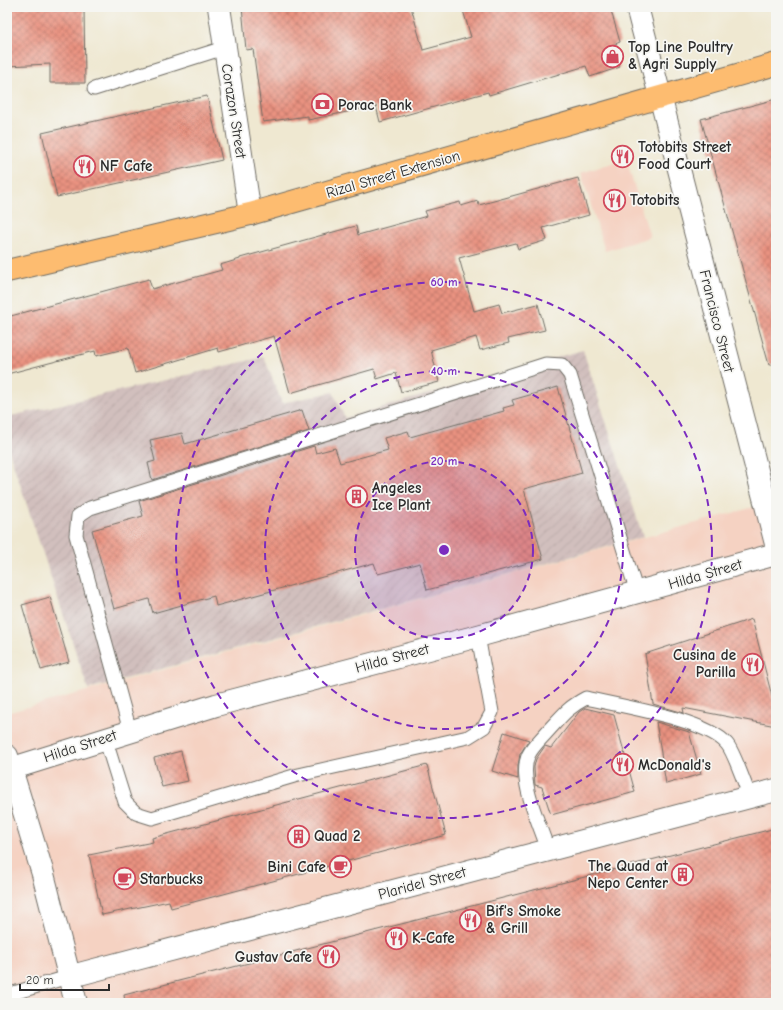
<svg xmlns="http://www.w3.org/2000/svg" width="783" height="1010" font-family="'Comic Neue',sans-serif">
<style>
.built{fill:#f5d2c2}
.industrial{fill:url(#industrial-furrows)}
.building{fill:url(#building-cross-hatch)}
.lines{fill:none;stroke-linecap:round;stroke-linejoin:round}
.service-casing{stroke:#706d65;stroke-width:15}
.minor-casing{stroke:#706d65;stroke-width:24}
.tertiary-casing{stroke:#706d65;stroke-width:24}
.primary-casing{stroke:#706d65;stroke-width:24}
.service{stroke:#fff;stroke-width:13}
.minor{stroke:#fff;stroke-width:22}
.tertiary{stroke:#fff;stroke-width:22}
.primary{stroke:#fdbc70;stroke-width:22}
.ring{fill:none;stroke:#7b2cbf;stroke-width:2;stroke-dasharray:7 5}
.labels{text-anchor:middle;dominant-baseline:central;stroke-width:3.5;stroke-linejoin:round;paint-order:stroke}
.poi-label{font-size:15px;font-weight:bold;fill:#2b2b2b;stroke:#f6f6f2;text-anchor:start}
.street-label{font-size:15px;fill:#2b2b2b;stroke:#f6f6f2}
.centre{fill:#7b2cbf;stroke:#f6f6f2;stroke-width:2}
.ring-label{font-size:12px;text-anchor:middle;font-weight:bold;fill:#7b2cbf;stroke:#f6f6f2;stroke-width:3.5;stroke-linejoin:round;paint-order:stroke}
</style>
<defs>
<pattern id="industrial-furrows" width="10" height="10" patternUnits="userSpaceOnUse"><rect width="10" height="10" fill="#d1bfbd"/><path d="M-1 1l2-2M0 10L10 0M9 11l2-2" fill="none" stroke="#b4a4a3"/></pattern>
<pattern id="building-cross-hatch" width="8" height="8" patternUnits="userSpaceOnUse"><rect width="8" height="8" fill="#e99280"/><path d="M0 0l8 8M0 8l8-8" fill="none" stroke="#bd7769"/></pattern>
</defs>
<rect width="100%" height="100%" fill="#f6f6f2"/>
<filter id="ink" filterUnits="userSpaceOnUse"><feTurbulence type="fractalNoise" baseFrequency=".025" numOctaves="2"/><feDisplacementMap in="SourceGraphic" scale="8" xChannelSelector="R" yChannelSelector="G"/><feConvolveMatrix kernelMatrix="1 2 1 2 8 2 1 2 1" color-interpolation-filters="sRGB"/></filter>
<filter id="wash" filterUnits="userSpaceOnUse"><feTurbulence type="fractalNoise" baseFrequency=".012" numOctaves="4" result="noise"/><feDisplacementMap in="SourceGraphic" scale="16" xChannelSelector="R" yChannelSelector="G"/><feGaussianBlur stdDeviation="0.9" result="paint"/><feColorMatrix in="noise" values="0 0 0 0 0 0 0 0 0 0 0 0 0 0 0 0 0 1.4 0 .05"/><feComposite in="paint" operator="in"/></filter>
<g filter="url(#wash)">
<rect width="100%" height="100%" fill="#efe8d1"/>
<g class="built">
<polygon points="626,159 650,237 605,251 581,173"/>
<polygon points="776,501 776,1003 7,1003 7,713"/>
</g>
<polygon class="industrial" points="583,350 643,537 88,689 7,445 7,417 264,357 282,403 333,392 345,418"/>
<g id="blocks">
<g class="building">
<polygon points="7,7 84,7 85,83 50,83 50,64 7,66"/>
<polygon points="242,7 411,7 423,50 471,37 462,7 610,7 620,42 613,45 620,67 590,77 586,66 489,95 488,92 380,122 376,106 308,120 308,116 263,122 253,49 246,50"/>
<polygon points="207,96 222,160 57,197 42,133"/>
<polygon points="776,99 776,364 769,365 701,119"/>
<polygon points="578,178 589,215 543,228 547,240 518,249 516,243 459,258 474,311 499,304 502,313 538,304 545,330 508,339 509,343 480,350 476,337 431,350 439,382 401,392 396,373 377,379 374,369 290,393 274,336 219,352 218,348 135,373 128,348 96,356 95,351 7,374 7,317 149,279 152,289 222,270 220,265 240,259 240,258 337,231 356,226 358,235 427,216 425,211 460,202 461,206 478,201 479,205"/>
<polygon points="558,387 582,473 524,489 543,559 427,590 420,563 378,574 374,563 216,606 214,596 153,613 149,599 114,609 92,530 143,516 139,501 314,446 316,453 335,448 340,463 388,450 384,438 408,431 410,437 504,411 503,408 514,405 512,400"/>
<polygon points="302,410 309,431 152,480 148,463 155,461 150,440 182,433 185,444"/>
<polygon points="50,597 69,662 41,670 22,605"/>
<polygon points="752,619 776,712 776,726 683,708 684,713 653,704 645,654"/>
<polygon points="585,708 614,715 635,792 551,815 542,787 535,785 534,767 536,759 545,746 551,748 579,712"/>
<polygon points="656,722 689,732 701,774 666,784"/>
<polygon points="504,732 529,740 520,754 518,766 518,779 492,771"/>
<polygon points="181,751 188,781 162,787 154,758"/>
<polygon points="427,765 446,835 171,908 169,901 102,915 89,855 153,842 152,838"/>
<polygon points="776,828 776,1003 125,1003 124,995"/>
</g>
</g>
</g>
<g filter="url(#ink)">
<use href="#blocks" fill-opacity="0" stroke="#706d65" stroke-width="1"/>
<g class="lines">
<defs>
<g id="service">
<polyline points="94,89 224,48"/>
<polyline points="130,731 76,535 78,516 90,508 546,364 562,365 570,375 637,593"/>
<polyline points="105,738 125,802 136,813 152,818 294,776 468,737 484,727 492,712 478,636"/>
<path d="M548 850C540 824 518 781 528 756 532 747 541 739 547 732 562 716 567 708 586 698 619 706 706 719 727 744 734 752 745 785 750 797"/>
<polyline points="7,995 68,977"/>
</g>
<g id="minor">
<polyline points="219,7 250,214"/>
<polyline points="637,7 776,544"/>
<polyline points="10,769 216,705 478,636 776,554"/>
</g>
<g id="tertiary">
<polyline points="7,756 43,874 76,1003"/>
<polyline points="68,977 776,790"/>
</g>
<polyline id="primary" points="7,271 250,214 776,64"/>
</defs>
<use href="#service" class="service-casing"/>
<use href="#minor" class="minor-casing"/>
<use href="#tertiary" class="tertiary-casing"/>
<use href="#primary" class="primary-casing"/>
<use href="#service" class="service"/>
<use href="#minor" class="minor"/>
<use href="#tertiary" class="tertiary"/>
<use href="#primary" class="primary"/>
</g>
</g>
<circle cx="444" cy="550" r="89" fill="#7b2cbf" fill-opacity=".12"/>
<g class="ring">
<circle cx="444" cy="550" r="89"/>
<circle cx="444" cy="550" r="179"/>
<circle cx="444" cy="550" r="268"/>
</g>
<defs>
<symbol id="shop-ring" viewBox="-11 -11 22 22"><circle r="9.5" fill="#f6f6f2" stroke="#d1495b" stroke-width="1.5"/><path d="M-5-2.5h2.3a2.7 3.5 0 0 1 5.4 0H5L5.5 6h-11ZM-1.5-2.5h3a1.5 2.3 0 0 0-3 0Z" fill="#d1495b"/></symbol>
<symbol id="bank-ring" viewBox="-11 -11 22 22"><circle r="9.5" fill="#f6f6f2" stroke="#d1495b" stroke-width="1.5"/><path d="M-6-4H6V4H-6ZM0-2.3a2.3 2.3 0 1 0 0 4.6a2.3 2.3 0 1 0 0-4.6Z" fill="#d1495b"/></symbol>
<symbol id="restaurant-ring" viewBox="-11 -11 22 22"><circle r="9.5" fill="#f6f6f2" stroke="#d1495b" stroke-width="1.5"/><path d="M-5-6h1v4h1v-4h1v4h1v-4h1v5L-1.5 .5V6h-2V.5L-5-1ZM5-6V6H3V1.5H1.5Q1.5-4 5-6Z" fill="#d1495b"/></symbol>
<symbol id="building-ring" viewBox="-11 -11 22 22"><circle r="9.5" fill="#f6f6f2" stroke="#d1495b" stroke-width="1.5"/><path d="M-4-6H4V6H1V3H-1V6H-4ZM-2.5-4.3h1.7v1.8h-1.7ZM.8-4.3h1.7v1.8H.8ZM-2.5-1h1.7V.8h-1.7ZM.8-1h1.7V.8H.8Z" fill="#d1495b"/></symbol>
<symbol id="cafe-ring" viewBox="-11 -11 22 22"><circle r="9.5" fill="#f6f6f2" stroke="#d1495b" stroke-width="1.5"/><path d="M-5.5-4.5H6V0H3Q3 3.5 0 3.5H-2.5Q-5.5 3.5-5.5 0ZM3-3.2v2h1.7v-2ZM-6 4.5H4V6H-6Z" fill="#d1495b"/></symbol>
</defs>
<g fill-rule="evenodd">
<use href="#shop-ring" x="600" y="44" width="25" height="25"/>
<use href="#bank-ring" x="310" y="92" width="25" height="25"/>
<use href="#restaurant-ring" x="610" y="144" width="25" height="25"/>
<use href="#restaurant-ring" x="72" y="154" width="25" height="25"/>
<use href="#restaurant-ring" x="602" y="188" width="25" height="25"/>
<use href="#building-ring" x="344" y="484" width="25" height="25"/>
<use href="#restaurant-ring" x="740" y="652" width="25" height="25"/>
<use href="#restaurant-ring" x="610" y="752" width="25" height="25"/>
<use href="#building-ring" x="286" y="824" width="25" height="25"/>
<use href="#cafe-ring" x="328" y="854" width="25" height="25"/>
<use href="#building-ring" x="670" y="862" width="25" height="25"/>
<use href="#cafe-ring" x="112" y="866" width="25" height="25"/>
<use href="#restaurant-ring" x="458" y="908" width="25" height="25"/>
<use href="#restaurant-ring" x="384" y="926" width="25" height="25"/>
<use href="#restaurant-ring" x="316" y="944" width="25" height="25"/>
</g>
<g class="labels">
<g class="poi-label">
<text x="628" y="47">Top Line Poultry<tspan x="628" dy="17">&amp; Agri Supply</tspan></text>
<text x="338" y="105">Porac Bank</text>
<text x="638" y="147">Totobits Street<tspan x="638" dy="17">Food Court</tspan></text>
<text x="100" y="166">NF Cafe</text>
<text x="630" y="200">Totobits</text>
<text x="372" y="488">Angeles<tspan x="372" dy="17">Ice Plant</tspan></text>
<text x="736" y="655" text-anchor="end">Cusina de<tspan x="736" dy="17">Parilla</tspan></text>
<text x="638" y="765">McDonald's</text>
<text x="314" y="836">Quad 2</text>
<text x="668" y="866" text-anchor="end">The Quad at<tspan x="668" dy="17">Nepo Center</tspan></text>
<text x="326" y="867" text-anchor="end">Bini Cafe</text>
<text x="140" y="879">Starbucks</text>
<text x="486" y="911">Bif's Smoke<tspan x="486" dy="17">&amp; Grill</tspan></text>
<text x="412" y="938">K-Cafe</text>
<text x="312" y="957" text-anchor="end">Gustav Cafe</text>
</g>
<g class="street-label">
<text transform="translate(234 111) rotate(81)">Corazon Street</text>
<text transform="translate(393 174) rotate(-16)">Rizal Street Extension</text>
<text transform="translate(717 321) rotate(76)">Francisco Street</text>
<text transform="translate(705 574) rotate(-16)">Hilda Street</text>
<text transform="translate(392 658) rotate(-15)">Hilda Street</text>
<text transform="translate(80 746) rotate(-18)">Hilda Street</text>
<text transform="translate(422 883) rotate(-15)">Plaridel Street</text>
</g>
</g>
<circle cx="444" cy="550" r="6" class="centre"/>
<g class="ring-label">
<text x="444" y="286">60 m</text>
<text x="444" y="375">40 m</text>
<text x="444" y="465">20 m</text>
</g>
<rect width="783" height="1010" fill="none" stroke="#f6f6f2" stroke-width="24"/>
<path d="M20 984v6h89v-6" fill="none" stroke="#2b2b2b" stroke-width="2"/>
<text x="26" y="984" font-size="12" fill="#2b2b2b" stroke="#f6f6f2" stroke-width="3" paint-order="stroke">20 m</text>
</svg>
